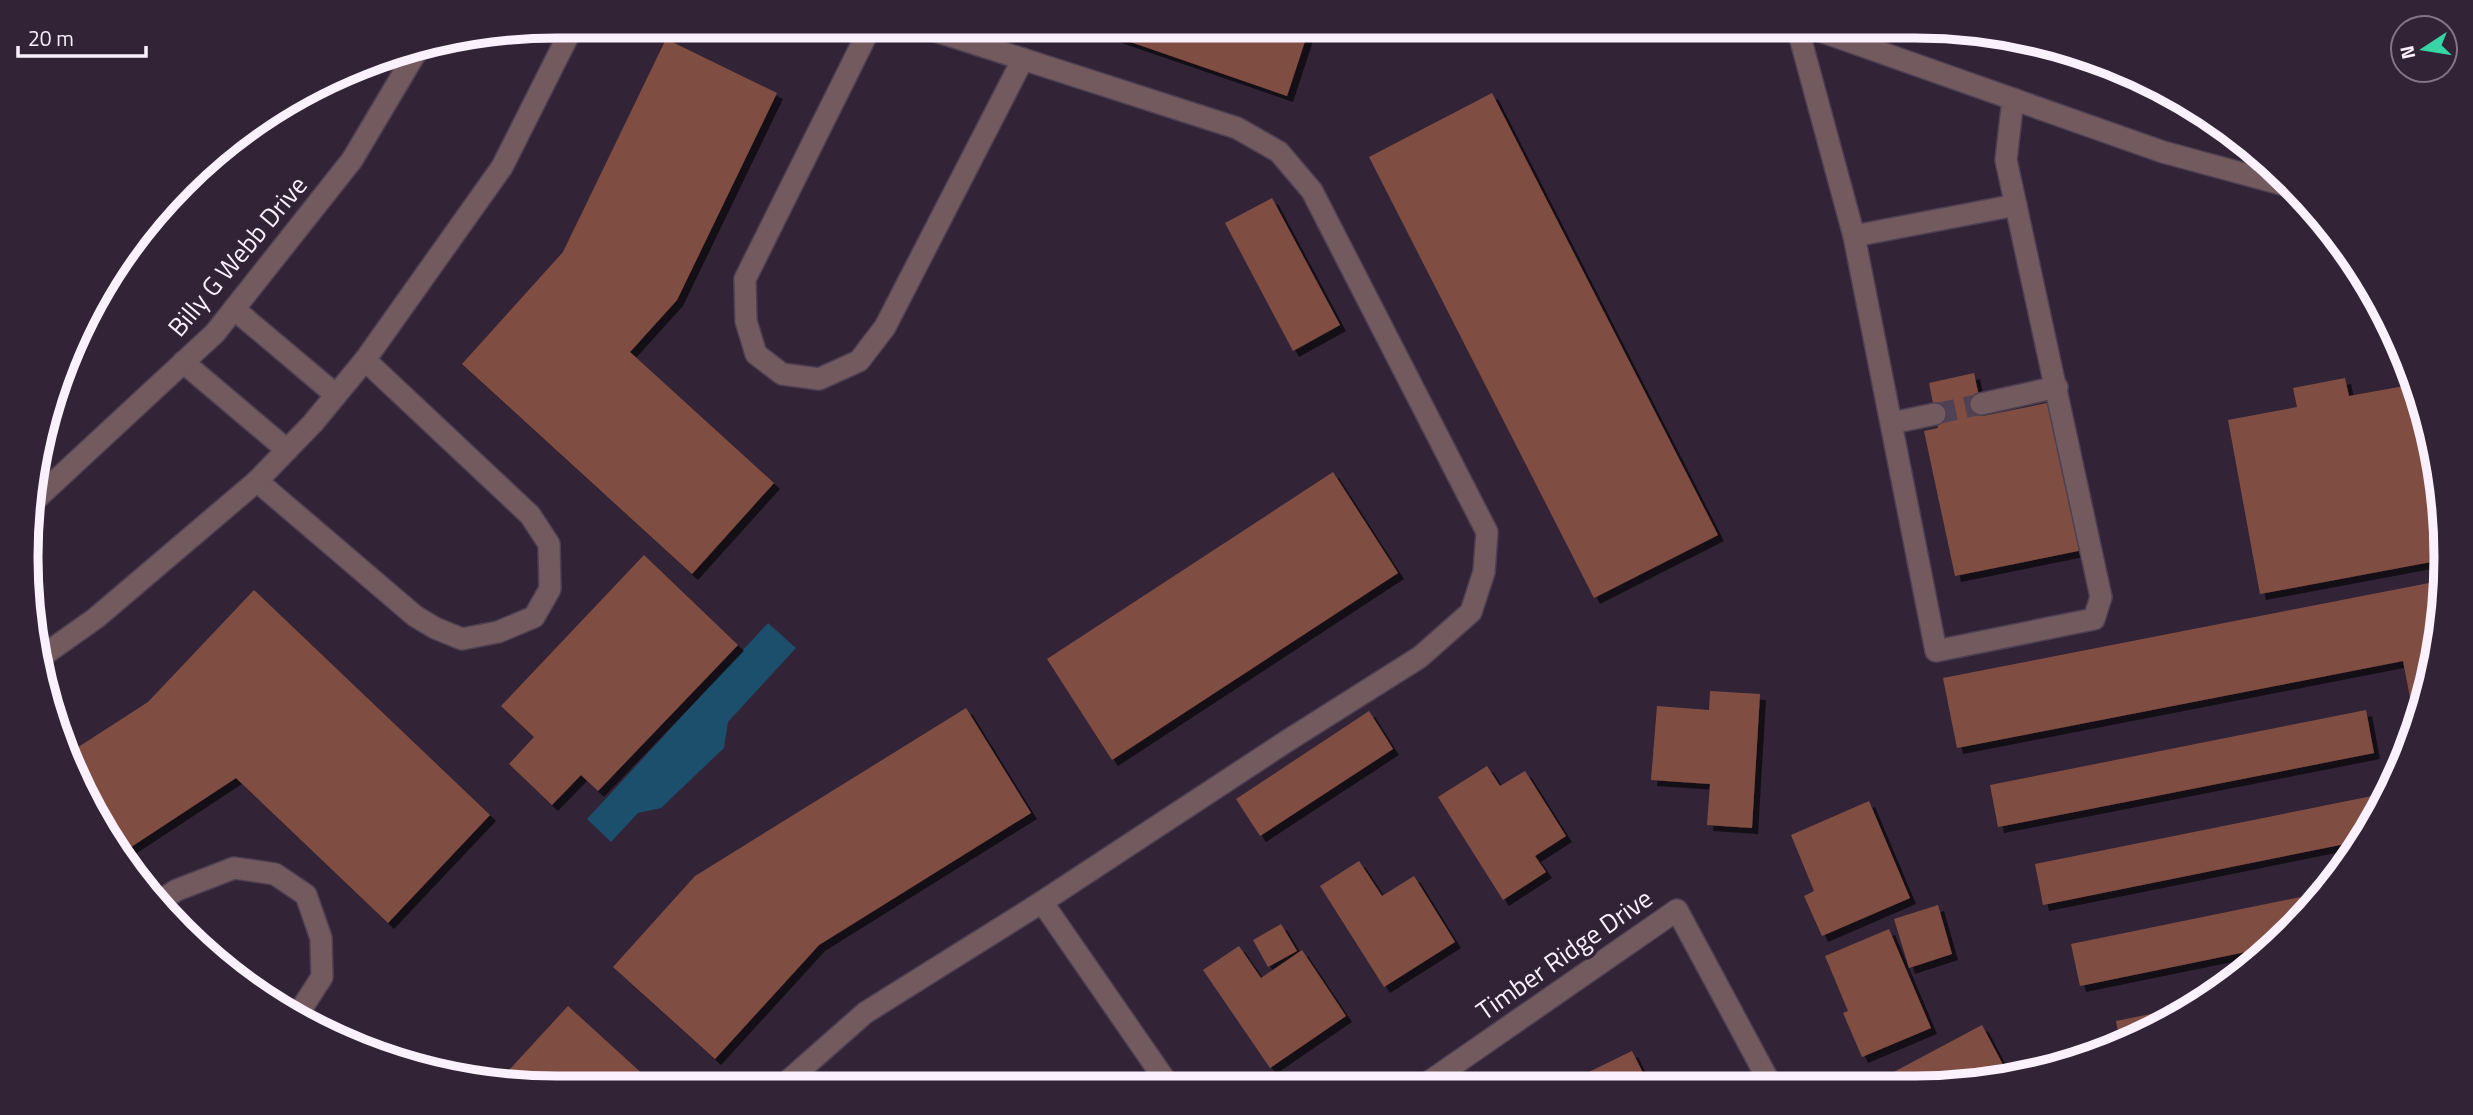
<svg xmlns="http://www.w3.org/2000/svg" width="2473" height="1115" font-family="'Titillium Web',sans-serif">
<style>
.water{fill:#1c4f6b}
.building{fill:#804e42;filter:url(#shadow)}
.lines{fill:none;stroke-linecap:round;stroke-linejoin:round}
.minor-tunnel{stroke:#504255;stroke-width:21;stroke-dasharray:21 10;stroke-linecap:butt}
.minor-casing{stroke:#4e4053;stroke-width:24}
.minor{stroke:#725a5e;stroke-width:21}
.labels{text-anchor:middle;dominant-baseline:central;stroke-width:7;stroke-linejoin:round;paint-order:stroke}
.street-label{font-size:26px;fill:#fbf0fd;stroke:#322337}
.rim{fill:none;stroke:#fbf0fd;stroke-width:9}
</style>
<defs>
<filter id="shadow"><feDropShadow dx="6" dy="6" stdDeviation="0" flood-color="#0009"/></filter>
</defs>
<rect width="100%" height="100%" fill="#322337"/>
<polygon class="water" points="768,623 796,648 728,722 724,748 661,808 638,813 611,842 587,819"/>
<g class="building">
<polygon points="1084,26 1310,26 1287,96"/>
<polygon points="666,39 777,93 677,300 630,352 774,483 692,574 462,364 563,252"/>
<polygon points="1492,93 1718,535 1594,598 1369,157"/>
<polygon points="1272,198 1340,325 1293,351 1225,223"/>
<polygon points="1974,373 1983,416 2052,402 2083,550 1955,576 1924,431 1938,428 1929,383"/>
<polygon points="2345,378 2349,396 2415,384 2436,453 2447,559 2260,594 2228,420 2297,407 2293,388"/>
<polygon points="1333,472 1398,573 1112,760 1047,659"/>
<polygon points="644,555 738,645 598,791 581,775 552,805 509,764 534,737 501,706"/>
<polygon points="2429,583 2439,634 2437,661 2416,729 2403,661 1957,748 1943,678"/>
<polygon points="254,590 490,815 388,923 236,778 122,853 97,823 66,755 148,702"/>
<polygon points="1710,691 1760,694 1752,828 1707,825 1710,784 1651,780 1657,706 1709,710"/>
<polygon points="966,708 1031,813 819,945 715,1059 613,967 695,876"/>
<polygon points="2366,710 2374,753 1998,827 1990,785"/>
<polygon points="1369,711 1393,749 1260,836 1236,799"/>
<polygon points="1487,766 1500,786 1525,771 1566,836 1535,856 1546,872 1503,900 1438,797"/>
<polygon points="2382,794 2383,801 2360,841 2043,905 2035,864"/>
<polygon points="1869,801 1910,898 1822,936 1804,896 1814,891 1791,835"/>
<polygon points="1359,861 1382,896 1414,876 1455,942 1384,987 1320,886"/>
<polygon points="2325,892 2270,947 2080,986 2071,944"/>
<polygon points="1938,905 1952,954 1909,968 1894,919"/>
<polygon points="1281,924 1297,951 1268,967 1253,940"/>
<polygon points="1889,929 1931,1028 1862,1057 1843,1013 1848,1011 1825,956"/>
<polygon points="1239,946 1261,978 1302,950 1346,1016 1270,1068 1203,970"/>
<polygon points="568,1006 658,1088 557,1089 497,1083"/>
<polygon points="2190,1006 2190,1007 2121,1047 2116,1021"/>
<polygon points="1982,1025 2010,1078 1985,1084 1876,1084 1875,1082"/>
<polygon points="1632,1051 1649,1085 1560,1086"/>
</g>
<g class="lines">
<polyline class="minor-tunnel" points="1935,414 1981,404"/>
<defs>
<g id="minor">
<polyline points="871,26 745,279 746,321 756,354 782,374 819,379 859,361 885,327 1023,59"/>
<polyline points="1797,26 1854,236 1936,651 2094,619 2101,597 2006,160 2013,99"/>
<polyline points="1806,26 2163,152 2296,188"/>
<polyline points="1854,236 2016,205"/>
<polyline points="234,309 336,395"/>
<polyline points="183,362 287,450"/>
<polyline points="1981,404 2057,387"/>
<polyline points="1892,423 1935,414"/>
<polyline points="257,481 415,616 435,628 462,639 498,632 534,617 550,589 549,544 530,515 365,360"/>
<polyline points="35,500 215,333 352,160 418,49"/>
<polyline points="38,659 96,618 257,481 313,423 365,360 502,167 573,26"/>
<polyline points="161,900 177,890 234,868 275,874 306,895 321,938 322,977 298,1014"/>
<polyline points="1042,902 1170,1087"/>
<polyline points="1423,1086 1677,910 1771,1085"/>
<polyline points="780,1088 865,1013 1042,902 1287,741 1420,657 1471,612 1484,572 1487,532 1312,191 1279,152 1237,128 920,26"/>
</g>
</defs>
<use href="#minor" class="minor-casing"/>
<use href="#minor" class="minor"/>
</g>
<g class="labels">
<g class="street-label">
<text transform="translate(237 256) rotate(-50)">Billy G Webb Drive</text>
<text transform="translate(1564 954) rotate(-35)">Timber Ridge Drive</text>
</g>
</g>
<path d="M0 0H2473V1115H0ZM557 38H1915A519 519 0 0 1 2434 557V557A519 519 0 0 1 1915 1076H557A519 519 0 0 1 38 557V557A519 519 0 0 1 557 38Z" fill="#322337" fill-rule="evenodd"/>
<path class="rim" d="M557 38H1915A519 519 0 0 1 2434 557V557A519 519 0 0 1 1915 1076H557A519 519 0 0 1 38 557V557A519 519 0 0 1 557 38Z"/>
<g transform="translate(2424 49) rotate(258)"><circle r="33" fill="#322337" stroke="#827586" stroke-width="2"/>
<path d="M0-5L12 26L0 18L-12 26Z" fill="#37d4a6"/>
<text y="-10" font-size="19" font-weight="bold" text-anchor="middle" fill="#fbf0fd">N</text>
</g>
<path d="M18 46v10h128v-10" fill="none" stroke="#fbf0fd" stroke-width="3.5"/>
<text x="28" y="46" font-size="21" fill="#fbf0fd" stroke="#322337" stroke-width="5" paint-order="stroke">20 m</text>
</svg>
